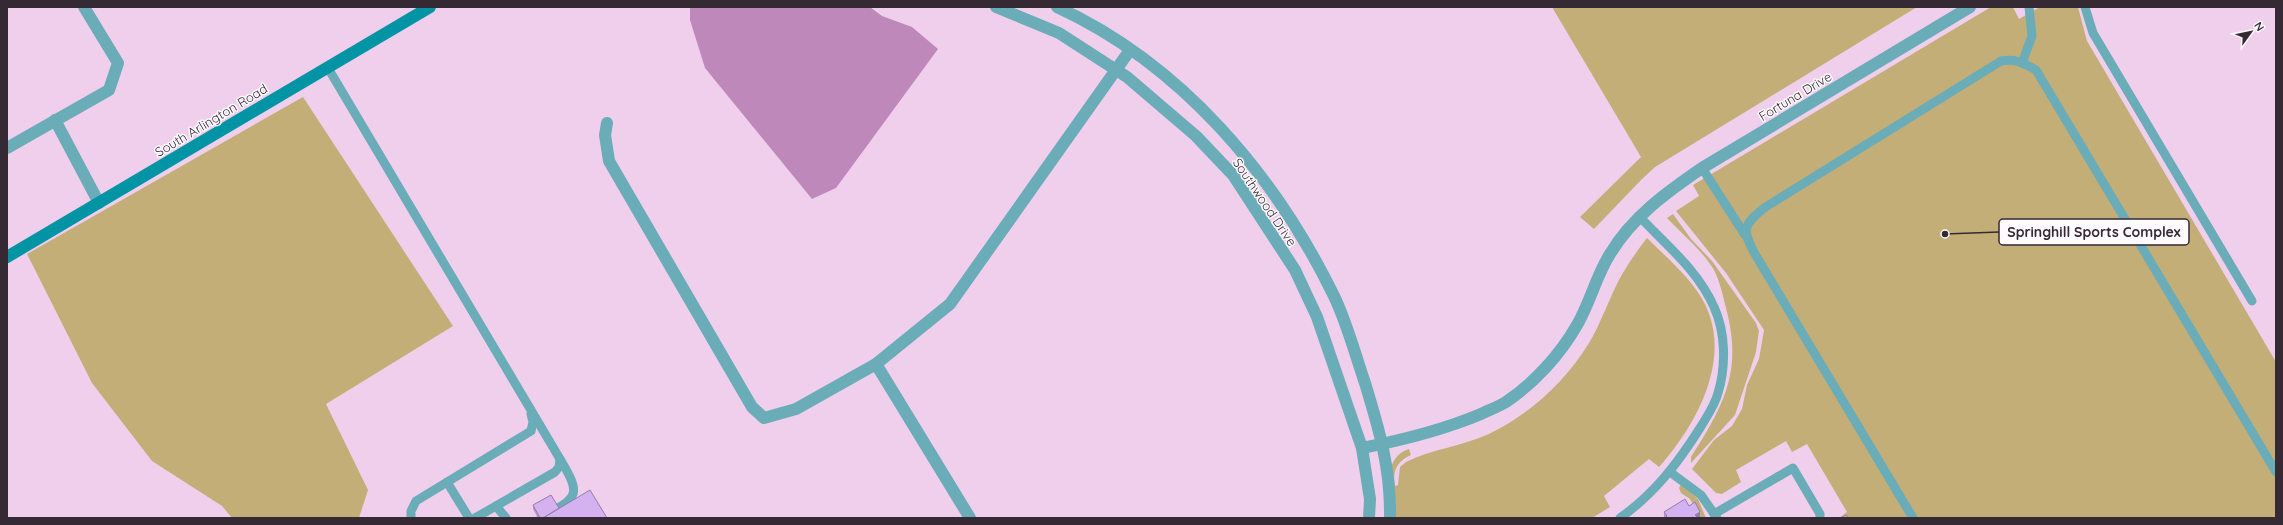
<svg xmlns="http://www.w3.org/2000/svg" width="2283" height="525" font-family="Quicksand,sans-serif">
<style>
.green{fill:#c3ae78}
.water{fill:#bf88ba}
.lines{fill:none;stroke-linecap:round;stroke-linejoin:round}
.lane{stroke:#6aacb8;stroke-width:9}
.street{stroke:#6aacb8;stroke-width:12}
.secondary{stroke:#0094a5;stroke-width:12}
.wall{fill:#b698cf}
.shaded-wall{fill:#947ca9}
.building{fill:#d4b1f1;stroke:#947ca9}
.labels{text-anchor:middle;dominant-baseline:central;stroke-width:3;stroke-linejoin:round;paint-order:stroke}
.street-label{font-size:13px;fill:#352934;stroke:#fefbfe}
.leader{fill:none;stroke:#352934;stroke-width:1.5}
.callout-dot{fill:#352934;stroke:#fefbfe;stroke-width:1.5}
.callout{fill:#fefbfe;stroke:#352934;stroke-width:1.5}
.callout-label{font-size:14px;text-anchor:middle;font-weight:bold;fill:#352934}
</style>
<rect width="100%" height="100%" fill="#f0cfec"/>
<g class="green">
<polygon points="1552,7 1917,7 1655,167 1641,180 1594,229 1580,217 1641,157"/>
<polygon points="1991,7 2013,7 2019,19 2040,7 2078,7 2087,41 2276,362 2276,518 1839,518 1847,512 1807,444 1792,452 1786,441 1736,470 1741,482 1722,494 1716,493 1692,469 1714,440 1732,426 1742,409 1747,385 1759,359 1764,330 1726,273 1676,211 1699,196 1693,185"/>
<polygon points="303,97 453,326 326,404 368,490 359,518 232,518 222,506 152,461 92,383 27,254"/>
<path d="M1673 214 1691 239 1712 261 1756 323 1759 331 1756 352 1735 415 1691 463V457C1724 405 1743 371 1726 308 1723 296 1720 282 1714 270 1703 251 1682 234 1667 218Z"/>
<path d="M1647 238C1664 255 1683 271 1697 291 1738 348 1700 421 1659 467L1649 459 1604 496 1610 507 1592 518H1393C1391 494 1380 459 1409 449L1411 455C1397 461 1392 471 1395 486L1398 485 1400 467 1406 462C1432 449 1463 446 1489 434 1529 415 1566 381 1589 343 1601 323 1608 301 1619 280 1627 265 1637 251 1647 238Z"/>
<polygon points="1681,484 1698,499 1706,518 1701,518 1690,499 1681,493 1679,488"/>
</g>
<polygon class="water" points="690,7 870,7 882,16 912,27 938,49 836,188 812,199 705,68 690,20"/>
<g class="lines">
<g class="lane">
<polyline points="2085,7 2093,33 2252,301"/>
<polyline points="2022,63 2032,36 2029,7"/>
<polyline points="328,68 560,459 559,467 555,472 475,518"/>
<polyline points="1702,168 1745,235"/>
<polyline points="1670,472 1701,495 1717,518"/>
<polyline points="447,482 469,518"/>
<polyline points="496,506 506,518"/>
<polyline points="1714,514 1793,468 1820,514 1820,518"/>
<polyline points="411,518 411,511 416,501 531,431 533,422 531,414"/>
<path d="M541 518C577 497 583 497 560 459"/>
<path d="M1620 518C1654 494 1678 463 1700 428 1706 418 1715 405 1718 393 1726 367 1726 333 1714 307 1698 270 1666 245 1639 216"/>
<path d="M1913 518 1755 254C1742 230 1742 226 1764 208L2001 61C2015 58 2023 63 2036 70L2276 472"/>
</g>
<g class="street">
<polyline points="996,7 1059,33 1127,77 1196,136 1233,175 1295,270 1317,317 1362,448 1370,499 1369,518"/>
<path d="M1057 7C1181 64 1275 175 1334 296 1347 323 1355 354 1365 383 1379 429 1391 469 1390 518"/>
<polyline points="55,120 99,203"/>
<polyline points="607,123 605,135 609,161 752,407 764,418 796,409 876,364 950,304 1130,50"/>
<polyline points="7,148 109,90 118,63 84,7"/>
<polyline points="876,364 970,518"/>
<path d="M1362 448C1403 440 1443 430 1481 414 1489 410 1498 407 1506 402 1534 383 1560 355 1577 325 1590 303 1596 276 1610 254 1632 217 1667 192 1702 168L1970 7"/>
</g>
<polyline class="secondary" points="7,257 430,7"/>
</g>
<g class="wall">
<polygon points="533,505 559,508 607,518 538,518 533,509"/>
<polygon points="1689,506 1700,518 1664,518 1664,512"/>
</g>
<polygon class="shaded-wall" points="1700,512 1700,518 1695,518 1695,515"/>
<g class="building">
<polygon points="590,490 607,518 543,518"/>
<polygon points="551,495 559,508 543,518 540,518 533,505"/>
<polygon points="1685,499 1689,506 1695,502 1700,512 1695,515 1698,518 1665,518 1667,516 1664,512"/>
<polygon points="1846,515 1848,518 1841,518"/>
</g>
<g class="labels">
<g class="street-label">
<text transform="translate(1795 96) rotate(-31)">Fortuna Drive</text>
<text transform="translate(211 120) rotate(-31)">South Arlington Road</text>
<text transform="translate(1265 202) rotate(56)">Southwood Drive</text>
</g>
</g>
<path class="leader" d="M1945 234L1999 232"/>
<circle class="callout-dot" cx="1945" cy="234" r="4"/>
<rect class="callout" x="1999" y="219" width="190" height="26" rx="4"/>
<g class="callout-label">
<text x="2094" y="237">Springhill Sports Complex</text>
</g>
<rect width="2283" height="525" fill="none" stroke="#352934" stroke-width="16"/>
<g transform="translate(2251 32) rotate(57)" stroke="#fefbfe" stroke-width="3" paint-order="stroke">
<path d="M0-3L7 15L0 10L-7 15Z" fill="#352934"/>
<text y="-6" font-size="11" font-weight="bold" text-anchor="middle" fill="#352934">N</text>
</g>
</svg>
